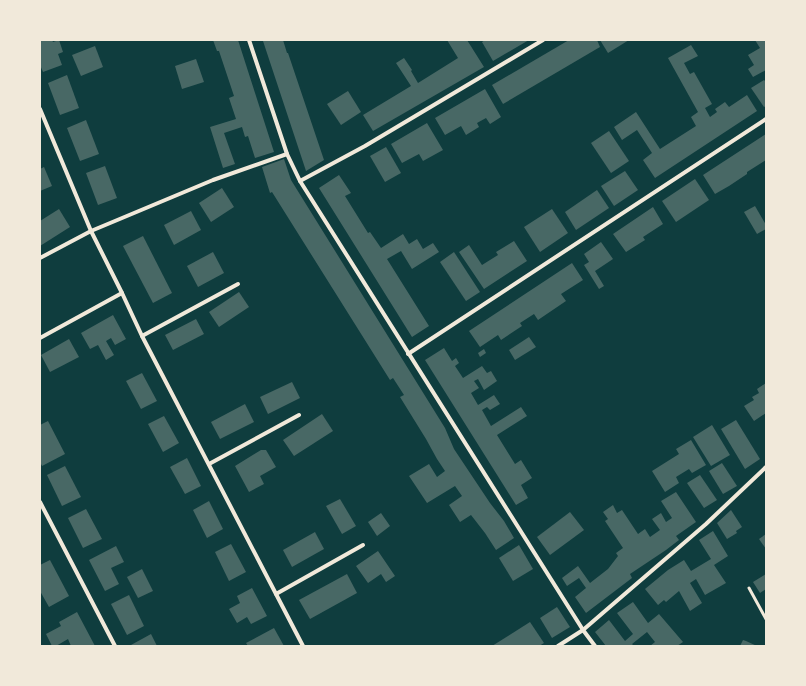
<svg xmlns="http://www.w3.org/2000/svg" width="806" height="686" font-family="'DejaVu Sans',sans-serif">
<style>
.building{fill:#486865}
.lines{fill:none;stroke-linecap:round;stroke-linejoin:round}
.service{stroke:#f1e9da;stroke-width:3}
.minor{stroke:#f1e9da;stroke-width:4}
</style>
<rect width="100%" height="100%" fill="#0f3d3e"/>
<g class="building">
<polygon points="40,40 52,40 53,42 59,40 63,52 58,54 62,65 43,72 40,65"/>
<polygon points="213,40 238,40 274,152 255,158 248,136 245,137 242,127 224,133 235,164 223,168 210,127 236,119 229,98 234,96 219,51 217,51"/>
<polygon points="267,40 283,40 287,53 288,53 324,160 306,171 263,41"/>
<polygon points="447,40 467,40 484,67 373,131 363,115 411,86 396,63 404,58 412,70 411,71 418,83 458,58"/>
<polygon points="485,40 529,40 493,61 482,42"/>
<polygon points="569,40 597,40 600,47 503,104 492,85"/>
<polygon points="600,40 629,40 608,53"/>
<polygon points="755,40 766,40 766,70 753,77 748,69 754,65 748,55 760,48"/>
<polygon points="691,45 698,56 684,63 690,74 694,72 712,104 705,108 710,117 717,112 715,109 725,102 729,107 747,95 757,111 655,178 643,160 652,153 637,130 622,140 614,127 636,112 660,149 696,126 691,117 698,112 668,58"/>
<polygon points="95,46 103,67 81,76 72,55"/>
<polygon points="196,59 204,82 182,89 175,66"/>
<polygon points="67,75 79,108 60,115 48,83"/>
<polygon points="764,80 766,82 766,106 764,107 751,88"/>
<polygon points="485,89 501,117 490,124 486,118 477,123 479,127 466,135 461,126 445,135 435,118"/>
<polygon points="348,91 361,112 341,125 327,104"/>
<polygon points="86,120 99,154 80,161 67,128"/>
<polygon points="427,123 443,150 423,161 419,154 402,163 391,144"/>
<polygon points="609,131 629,161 611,173 591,143"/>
<polygon points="766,134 766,160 747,172 747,174 729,186 715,194 703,175"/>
<polygon points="386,147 401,173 385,182 370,156"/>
<polygon points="284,159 291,180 445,428 454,449 490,503 504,521 514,538 496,550 485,533 471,515 460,522 449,505 462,496 455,486 427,503 409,476 429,464 437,477 445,471 437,459 426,439 400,397 404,395 393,378 390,380 272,192 270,193 262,167"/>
<polygon points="105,166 117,198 98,205 86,173"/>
<polygon points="44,167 52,186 40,191 40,169"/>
<polygon points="625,171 638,190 614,206 601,186"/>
<polygon points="339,175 351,193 345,196 368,233 370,232 381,248 403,234 409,244 417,239 423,249 433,243 439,252 412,269 401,251 387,259 429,326 412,337 319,188"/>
<polygon points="695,179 709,200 676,222 662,201"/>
<polygon points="222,188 234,207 211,222 199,203"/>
<polygon points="597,190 609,208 576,230 565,212"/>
<polygon points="755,206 766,225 766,229 757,234 744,212"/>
<polygon points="653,207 663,224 643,237 645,240 626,252 613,234"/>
<polygon points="59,209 70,227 40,246 40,221"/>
<polygon points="552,209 568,233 540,252 524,227"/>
<polygon points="191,211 201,230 174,245 164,225"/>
<polygon points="143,236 172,293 153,303 123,246"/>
<polygon points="514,241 527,261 484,289 459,252 469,245 482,265 498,255 496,252"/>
<polygon points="601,242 613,259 595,271 604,286 599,289 584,265 589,262 584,254"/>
<polygon points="213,252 224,273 198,287 187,266"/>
<polygon points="454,252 480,292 466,301 440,262"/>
<polygon points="572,263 583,280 561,294 566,301 538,320 534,314 520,323 522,326 501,340 498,335 480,347 469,331"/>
<polygon points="239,292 249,307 219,327 209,312"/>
<polygon points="113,315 126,339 115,345 111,338 106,341 114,355 106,360 98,345 90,349 81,333"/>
<polygon points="196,319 204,334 173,350 165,335"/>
<polygon points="529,337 536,347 515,360 509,350"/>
<polygon points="69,339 79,357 50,372 41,355"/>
<polygon points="444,348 452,361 456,358 459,363 455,366 463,378 482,366 487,373 491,371 497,381 484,390 478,379 474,381 479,388 471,393 478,405 494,395 500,404 490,410 487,407 482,410 491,426 521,407 527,416 497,435 515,464 521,460 532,478 521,485 528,498 516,505 425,360"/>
<polygon points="484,349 486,353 480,357 478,353"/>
<polygon points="142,373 157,401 141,409 126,381"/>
<polygon points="292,382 300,398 268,414 260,397"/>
<polygon points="766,383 766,413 754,421 744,406 754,400 752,397 759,393 757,389"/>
<polygon points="245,404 254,422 220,439 211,422"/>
<polygon points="322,414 333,431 294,456 283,440"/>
<polygon points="164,416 179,443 163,452 148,424"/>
<polygon points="736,420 760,459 745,469 721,429"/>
<polygon points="48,421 65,454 42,466 40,462 40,425"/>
<polygon points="712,425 730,455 711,466 693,437"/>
<polygon points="691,440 706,465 692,473 689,469 676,477 679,483 665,492 652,471 679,454 676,449"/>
<polygon points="261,450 266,450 276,467 260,476 264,484 249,492 235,466"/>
<polygon points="187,458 201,486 185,494 170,467"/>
<polygon points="722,463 737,486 723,494 709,471"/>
<polygon points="65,466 81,497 62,506 47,475"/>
<polygon points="700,475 717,500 704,508 687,483"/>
<polygon points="676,492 696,522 676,536 679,540 666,550 630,574 632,578 586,613 575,597 586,588 579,578 567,586 562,578 578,566 590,583 608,569 618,556 616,553 623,548 605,521 608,519 603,512 613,505 617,513 622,510 638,534 645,529 650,537 660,530 652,519 661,513 666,522 672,518 661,501"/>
<polygon points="340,499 356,526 342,534 326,506"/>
<polygon points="209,501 223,529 207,538 193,510"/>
<polygon points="86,509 102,539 83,548 68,518"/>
<polygon points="731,510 742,527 736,531 737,533 727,539 717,523"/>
<polygon points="570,512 584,530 550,555 537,537"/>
<polygon points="381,513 390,526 377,536 368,522"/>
<polygon points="713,531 728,556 714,565 726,583 705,595 696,579 690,583 702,603 690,611 679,591 666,602 664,600 658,605 645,589 668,570 684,560 691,571 711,559 699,540"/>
<polygon points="315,532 324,549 292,567 283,550"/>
<polygon points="766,534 766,549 759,539"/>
<polygon points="231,544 246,572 229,581 215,552"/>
<polygon points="519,545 533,569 513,581 499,558"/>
<polygon points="116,546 124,562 111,568 119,584 105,591 89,560"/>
<polygon points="378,551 395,576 386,582 381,574 368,583 356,566"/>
<polygon points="50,560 69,596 49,607 40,591 40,565"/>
<polygon points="142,569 153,591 138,598 127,577"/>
<polygon points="347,574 357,593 310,619 299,600"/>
<polygon points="766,574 766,589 760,593 753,582"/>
<polygon points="252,588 267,616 251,624 247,617 237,623 229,609 240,603 237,596"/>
<polygon points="129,595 144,626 127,635 111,604"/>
<polygon points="633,602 648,623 659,614 683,642 677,646 650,646 655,642 647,632 632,644 634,646 606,646 595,632 609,620 625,641 633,634 617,613"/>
<polygon points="557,607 570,627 552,638 540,618"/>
<polygon points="77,612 95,646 71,646 68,639 56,646 52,646 46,634 61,626 59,622"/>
<polygon points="530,622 544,643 539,646 492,646"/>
<polygon points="274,628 284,646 248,646 246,643"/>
<polygon points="151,634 157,646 132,646 131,645"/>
<polygon points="743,640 746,641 757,646 740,646"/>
</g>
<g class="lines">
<polyline class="service" points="749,588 766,619"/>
<g class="minor">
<polyline points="249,40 287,154 300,181 583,630 595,646"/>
<polyline points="40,109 91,231 122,293 142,336 303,646"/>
<polyline points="300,181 365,146 543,40"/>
<polyline points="40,258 91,231 213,180 287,154"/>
<polyline points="142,336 238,284"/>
<polyline points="40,338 122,293"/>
<polyline points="408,354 766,119"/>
<polyline points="209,464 299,415"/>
<polyline points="40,502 115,646"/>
<polyline points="276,594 363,545"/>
<polyline points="558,646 583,630 706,524 766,467"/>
</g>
</g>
<rect width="806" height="686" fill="none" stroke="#f1e9da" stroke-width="82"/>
</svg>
